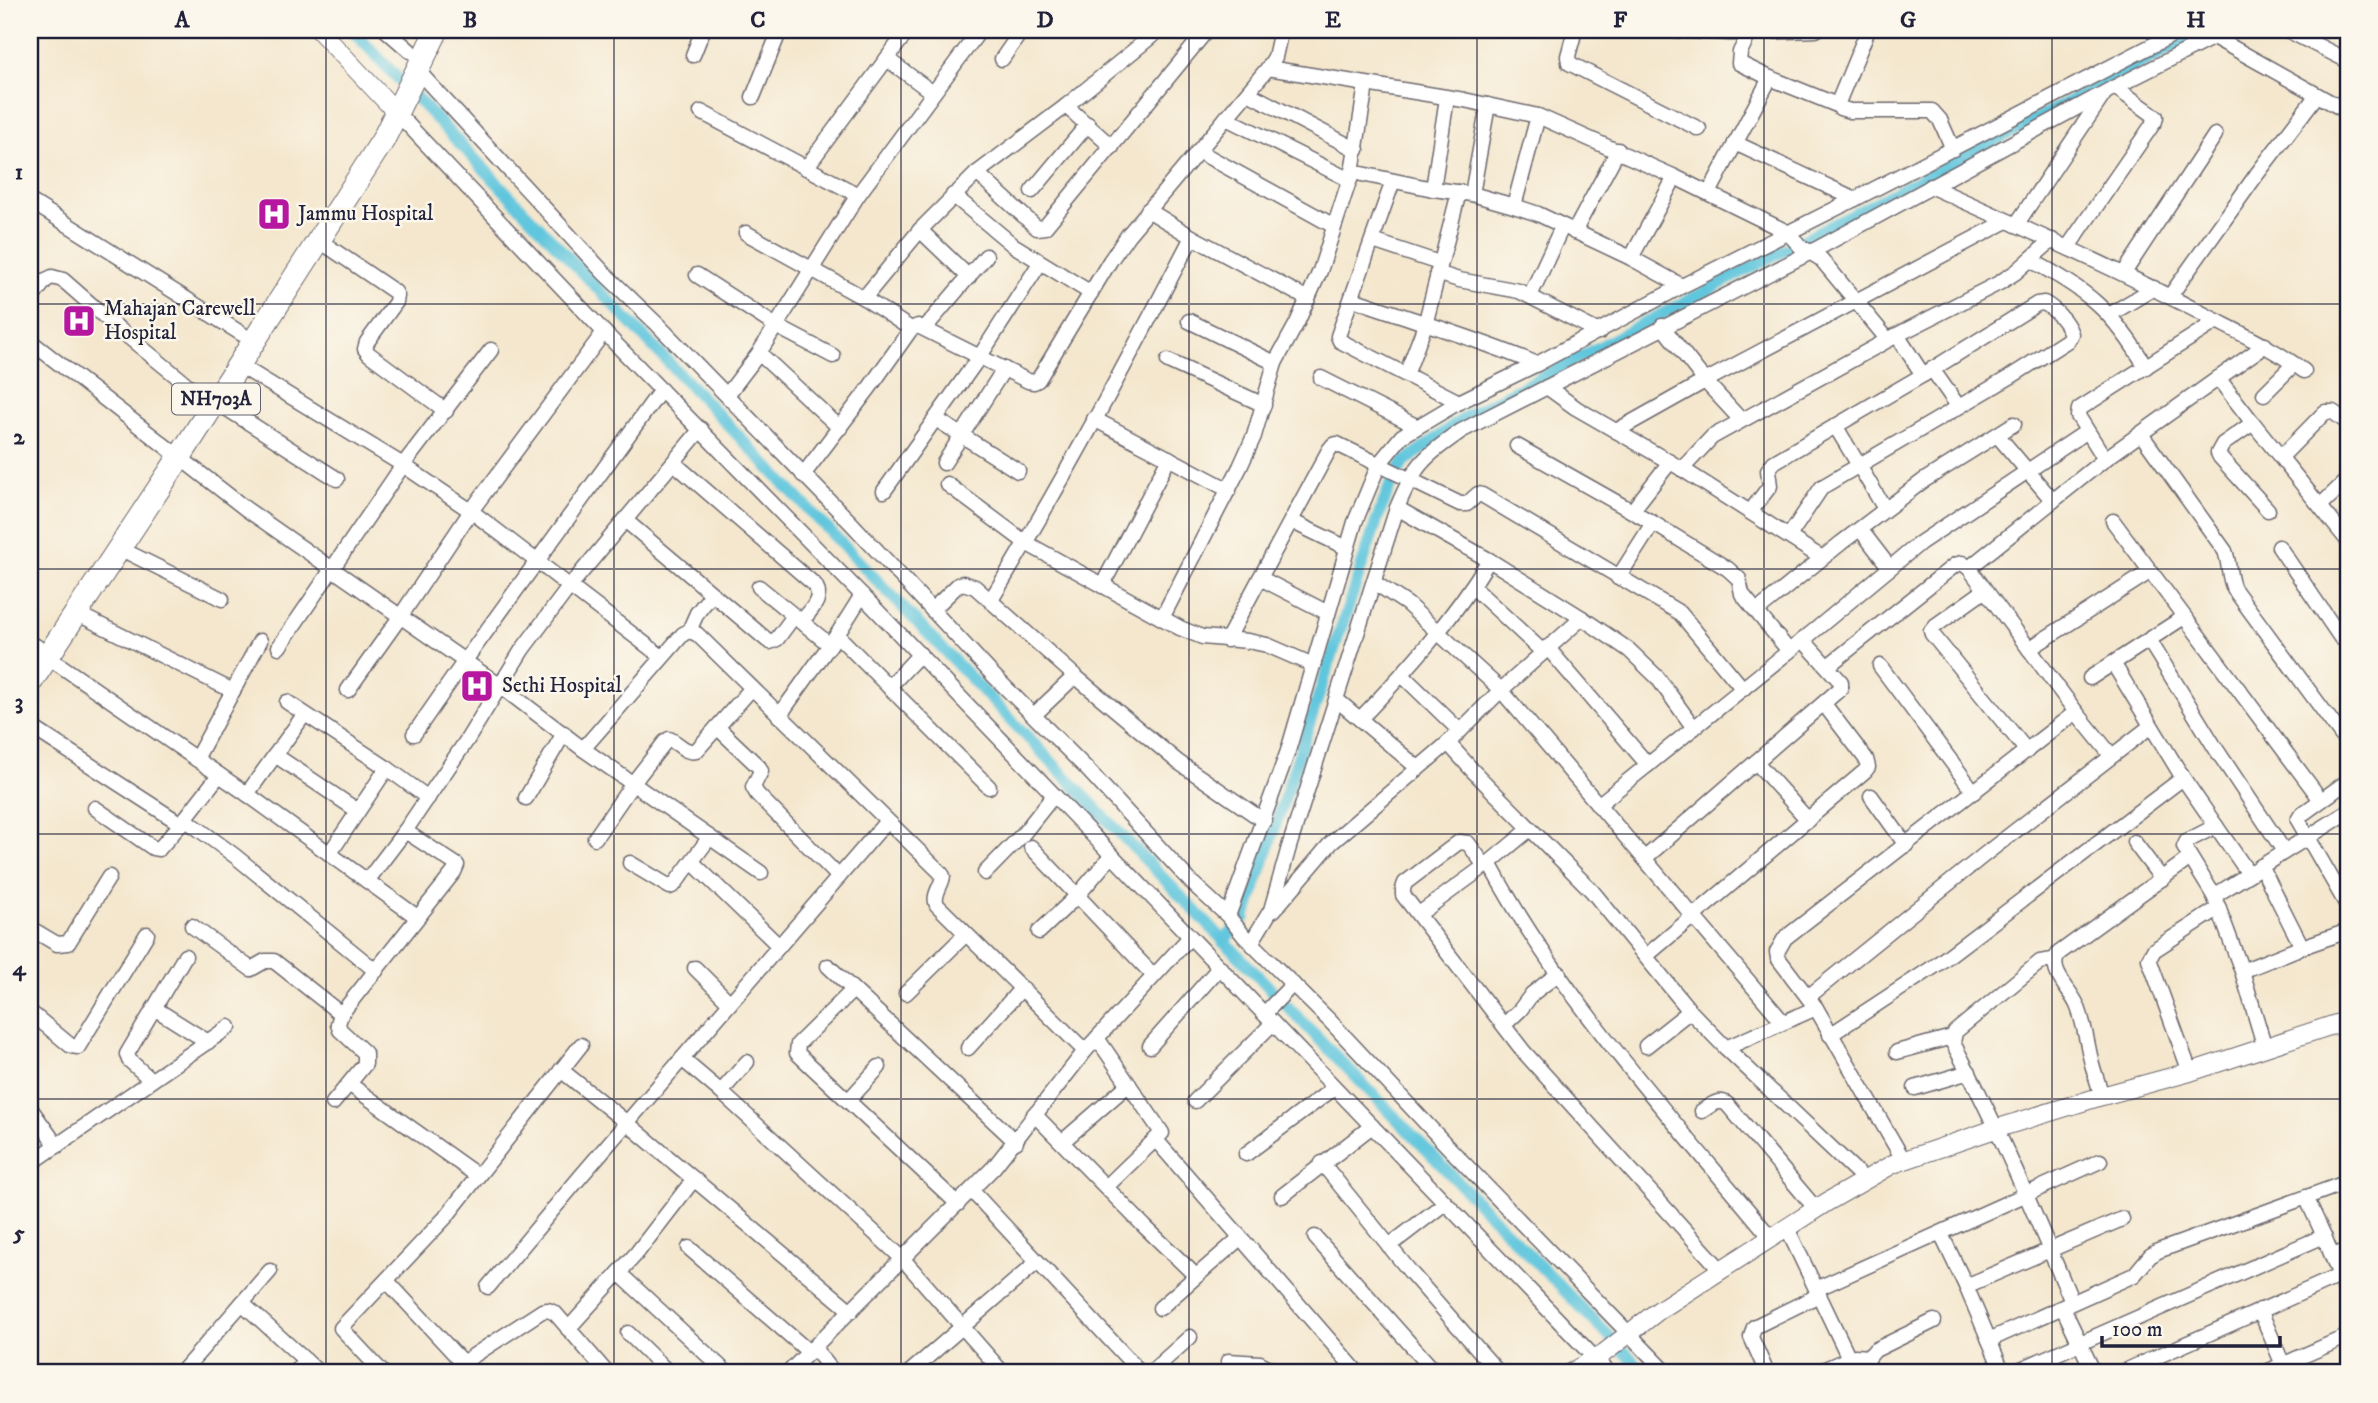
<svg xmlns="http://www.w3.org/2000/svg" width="2378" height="1403" font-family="'IM FELL DW Pica',serif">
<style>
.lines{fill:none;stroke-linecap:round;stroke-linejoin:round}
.canal{stroke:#60c6dd;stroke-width:12}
.minor-casing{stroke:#6c676e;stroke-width:17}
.tertiary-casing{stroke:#6c676e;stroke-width:20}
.trunk-casing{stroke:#6c676e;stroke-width:25}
.minor{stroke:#fff;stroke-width:14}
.tertiary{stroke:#fff;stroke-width:18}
.trunk{stroke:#fff;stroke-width:23}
.grid{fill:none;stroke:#22223b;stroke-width:2;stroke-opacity:0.55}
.labels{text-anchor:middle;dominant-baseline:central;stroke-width:5;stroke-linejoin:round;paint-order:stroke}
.shield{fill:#fbf7ec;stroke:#636270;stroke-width:2}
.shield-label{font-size:19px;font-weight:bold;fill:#22223b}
.poi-label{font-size:21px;fill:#22223b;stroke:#fbf7ec;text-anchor:start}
.neatline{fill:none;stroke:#22223b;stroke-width:2.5}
.grid-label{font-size:23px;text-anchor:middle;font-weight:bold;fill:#22223b}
</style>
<rect width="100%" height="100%" fill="#fbf7ec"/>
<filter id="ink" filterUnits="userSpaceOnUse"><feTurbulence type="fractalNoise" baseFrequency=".0143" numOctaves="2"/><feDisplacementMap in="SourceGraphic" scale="14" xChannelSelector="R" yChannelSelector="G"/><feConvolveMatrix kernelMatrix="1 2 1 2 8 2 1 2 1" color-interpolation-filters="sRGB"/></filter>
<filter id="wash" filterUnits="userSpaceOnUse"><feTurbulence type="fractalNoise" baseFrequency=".00686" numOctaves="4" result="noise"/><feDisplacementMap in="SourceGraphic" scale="28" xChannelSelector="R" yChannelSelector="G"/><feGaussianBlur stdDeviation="1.57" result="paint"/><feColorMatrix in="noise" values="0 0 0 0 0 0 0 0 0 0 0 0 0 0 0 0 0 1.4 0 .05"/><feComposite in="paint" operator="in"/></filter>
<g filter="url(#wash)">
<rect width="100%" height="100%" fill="#f4e7ce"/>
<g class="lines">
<g class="canal">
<path d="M352 30C780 481 1210 930 1645 1373"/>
<polyline points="1223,942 1245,917 1378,517 1390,486 1403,463 1467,416 2206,30"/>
</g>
</g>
</g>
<g filter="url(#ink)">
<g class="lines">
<defs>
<g id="minor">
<polyline points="386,30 410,51"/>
<polyline points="1575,30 1568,56 1569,63 1699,129"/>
<polyline points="1674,30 1730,33 1816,30"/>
<polyline points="1751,30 1740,52 1739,63 1770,78 1837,105"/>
<polyline points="1868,30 1837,105 1840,108 1850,111 1932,111 1940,120 1953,149"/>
<polyline points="2151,30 2177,31"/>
<polyline points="2201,30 2348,112"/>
<polyline points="2287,30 2348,61"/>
<polyline points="693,55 703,30"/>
<polyline points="887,59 933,93"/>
<polyline points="1002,59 1022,30"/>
<polyline points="1268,68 1464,100 1538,116 1675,177 1787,232 1800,246 1821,259 1888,340"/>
<polyline points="417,70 605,274 658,325 852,524 993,675 1086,768 1191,882 1228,916 1244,936 1330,1021 1452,1151 1667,1373"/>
<polyline points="1248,93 1357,150"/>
<polyline points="753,97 780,30"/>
<polyline points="1066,106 1112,147"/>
<polyline points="701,112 858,195"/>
<polyline points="397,113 604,332 862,595 1609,1373"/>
<polyline points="1226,118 1350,180"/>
<polyline points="1735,143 1855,199"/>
<polyline points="1198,151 1334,226"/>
<polyline points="806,168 908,30"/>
<polyline points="1352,172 1433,189 1472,194 1514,206 1538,214 1631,258 1682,286"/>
<polyline points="977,173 1037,228 1045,227 1207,30"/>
<polyline points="1393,181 1338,336 1340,341 1459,402"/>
<path d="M1930 186C2023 228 2116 268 2207 316 2240 333 2273 348 2304 371"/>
<polyline points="1433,189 1447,98"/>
<polyline points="1032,191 1088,124"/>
<polyline points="1709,193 1770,78"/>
<polyline points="1472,194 1488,105"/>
<polyline points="953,195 1013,245 1091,293"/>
<polyline points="30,201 242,334"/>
<polyline points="1514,206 1538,116"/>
<polyline points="1148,210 1192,237 1308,299"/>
<polyline points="2016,225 2104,94"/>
<polyline points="920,230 969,277"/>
<polyline points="1574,232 1618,150"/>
<polyline points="746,233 864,298 911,329"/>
<polyline points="320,241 395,292 397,296 396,302 367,342 365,349 369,354 446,411"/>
<polyline points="1373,241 1439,263"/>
<polyline points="2068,247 2155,121 2156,117 2151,113 2115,87"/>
<polyline points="1631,258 1675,177"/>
<path d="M2030 260C2086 289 2113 311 2146 367"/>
<polyline points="1437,273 1459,280 1519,291 1599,332"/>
<polyline points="2124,273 2215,135"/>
<polyline points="697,275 776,326 833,356"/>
<polyline points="1530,296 1562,227"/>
<polyline points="2170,296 2257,174 2317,95"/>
<polyline points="864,298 920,230 977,173 1066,106 1159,30"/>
<path d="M1353 299C1415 321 1477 338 1537 364"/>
<polyline points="30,300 46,280 52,277 63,280 120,330 201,396"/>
<polyline points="2109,315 2154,288"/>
<polyline points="1189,321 1275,363"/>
<polyline points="1662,326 1705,381 1741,420"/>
<polyline points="925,328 986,256"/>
<polyline points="1897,335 1923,375"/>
<polyline points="30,341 246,509 499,685 583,749 761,873"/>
<polyline points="759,353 840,428"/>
<polyline points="1168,361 1264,405"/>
<polyline points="239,365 403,465 471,511 662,657"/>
<polyline points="1932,369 1958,406"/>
<polyline points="1406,375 1425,325 1459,192"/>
<polyline points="1321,378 1416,426"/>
<polyline points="2218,378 2253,423"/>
<polyline points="1547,387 1576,408 1682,469 1822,558"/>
<polyline points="2264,394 2294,364"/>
<polyline points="727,395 759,353 858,195 980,30"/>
<polyline points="215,401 337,479"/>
<polyline points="936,419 1018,471"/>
<polyline points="1094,419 1229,490"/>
<polyline points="1836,427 1885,509"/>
<polyline points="1616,431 1705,381 2007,221"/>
<path d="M2141 434 2225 551C2230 564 2228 577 2234 589L2348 744"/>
<polyline points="1998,436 2053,501"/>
<polyline points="1517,446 1653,523 1728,569 1739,579 1742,594 1789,651"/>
<polyline points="2281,457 2325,412 2333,412 2348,423"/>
<polyline points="2105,459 2078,416 2079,409 2217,321"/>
<path d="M674 463 815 585C824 599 810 611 801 622"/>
<polyline points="944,463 1004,369"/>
<polyline points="1682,469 1712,437 1897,335 1999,283 2016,272 2052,240"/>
<polyline points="803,475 870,387 911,329 918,326 1028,381 1034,382 1038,380 1110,261 1128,235 1268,68 1275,57 1281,30"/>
<polyline points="947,484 1026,543 1180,628 1202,637 1248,641 1267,645 1313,665"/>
<polyline points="884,491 980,356 1040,263"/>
<polyline points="2321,505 2348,479"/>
<polyline points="1397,508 1489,560 1582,618 1629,650 1657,677 1694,728"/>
<polyline points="2268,510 2220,457 2218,453 2223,444 2253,423 2348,541"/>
<polyline points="1632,511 1670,462"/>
<path d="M1750 512 1770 486 1768 470 1774 462 1923 375 2037 304 2044 303C2055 309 2067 322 2071 334L2068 340 2010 377 1822 487 1789 536"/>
<polyline points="625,520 767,640 770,642 777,639 794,616"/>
<polyline points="1291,521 1347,548"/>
<polyline points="2113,521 2321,800"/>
<polyline points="1860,529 1890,568"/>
<polyline points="2279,547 2341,638 2348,641"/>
<polyline points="119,548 222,599"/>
<polyline points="1969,568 2105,459 2265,345"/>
<polyline points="1260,578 1329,450 1333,445 1337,444 1460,504 1467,504 1478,494 1482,495 1680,613 1743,689"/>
<polyline points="1618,578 1653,523"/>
<polyline points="1375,583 1407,604 1501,690 1783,1022"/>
<polyline points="1102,586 1169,458"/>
<polyline points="759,587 830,645"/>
<polyline points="1473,587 1543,652"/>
<polyline points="1984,591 1935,626 1931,631 1932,634 2027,751"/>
<path d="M991 600C1063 482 1128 360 1192 237"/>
<polyline points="932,610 958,585 963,583 975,587 1075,676 1178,762 1264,821"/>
<polyline points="1757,611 1841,543 1923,481 2014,424"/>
<polyline points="76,613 233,691"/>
<polyline points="1162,618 1240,467 1254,436 1275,363 1297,323 1320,271 1352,172 1366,85"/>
<polyline points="689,631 697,613 712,594"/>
<polyline points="837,635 989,787"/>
<polyline points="1227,640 1260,578 1328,613"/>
<polyline points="2149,640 2216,749 2284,851"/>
<polyline points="36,646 48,657 247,794 417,917"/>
<polyline points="279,647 403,465 491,350"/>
<polyline points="1547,647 1648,765"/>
<polyline points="2029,649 2151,571"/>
<polyline points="2113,663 2183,778 2249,874"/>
<polyline points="1828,666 1955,565 1962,563 1969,568 2076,712 2111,755"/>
<polyline points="1880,666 1974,792"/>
<polyline points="1402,675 1460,731"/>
<polyline points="2090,678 2184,617"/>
<polyline points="889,687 920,654"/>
<polyline points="348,690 400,617 471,511 604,332"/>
<polyline points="1337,700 1418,768"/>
<polyline points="287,702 387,768 428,798"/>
<polyline points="1034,715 1075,676"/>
<polyline points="779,716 837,635 862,595"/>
<path d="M1360 719C1407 670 1454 618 1489 560"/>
<polyline points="30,726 181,824"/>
<polyline points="717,727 759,767 761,771 753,787 757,794 839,877"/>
<polyline points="414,734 464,662 661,390"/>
<polyline points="1448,743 1474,772 1592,891 1690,1011 1726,1048 1864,1179"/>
<path d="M583 749 683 634 689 631 697 634 940 872 943 876C942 886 932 895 937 905L1085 1051"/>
<polyline points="275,755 358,811"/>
<polyline points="196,759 260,641"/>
<polyline points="1756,762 1808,820"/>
<polyline points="2348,781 2301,815 2298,820 2348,907"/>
<polyline points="247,794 304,715"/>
<polyline points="1871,796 1906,845"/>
<polyline points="526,798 564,733"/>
<polyline points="1598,805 1803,640 1920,543 2086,432"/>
<polyline points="95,808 153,848 159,849 181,824 219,775"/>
<polyline points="185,819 235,856 376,971"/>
<polyline points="2216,826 2187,841 2184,847 2214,896 2242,971 2265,1048"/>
<path d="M595 838 633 783 665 742 669 739C678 742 685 754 696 751L752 688"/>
<polyline points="2134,842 2162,879"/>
<polyline points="1031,847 1153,975"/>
<polyline points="330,853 387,768"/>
<polyline points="1645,858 1841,688 1841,682 1803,640"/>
<polyline points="692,862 779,946"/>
<polyline points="630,863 670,887 674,885 710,837"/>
<path d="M1489 863C1563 1001 1672 1118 1771 1238"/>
<polyline points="1485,866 1468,843 1459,842 1405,883 1403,889 1403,895 1524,1052 1721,1270"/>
<polyline points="2261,866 2302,947"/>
<polyline points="985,873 1023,834 1054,795"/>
<polyline points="367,881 405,831 467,740 522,650 570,586 701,429"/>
<polyline points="2214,896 2348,812"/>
<polyline points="1274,910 1331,843 1448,743 1501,690 1582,618"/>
<polyline points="1419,914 1489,863 1530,829"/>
<polyline points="1228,916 1288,751 1355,522 1379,464 1402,436 1459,402 1537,364 1682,286 1855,199 2182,30"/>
<polyline points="192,926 251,969 265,961 274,961 341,1014"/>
<polyline points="30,928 57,944 68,943 109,877"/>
<polyline points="1039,932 1078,895 1112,855"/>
<path d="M1251 943 1271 910 1289 847 1397 508C1415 464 1423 458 1461 431L1811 252 2115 87 2228 30"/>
<polyline points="1646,956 1865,771 1868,767 1866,759 1824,704"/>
<path d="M2053 960 2040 962 1955 1032 1953 1043C1998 1126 2035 1215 2072 1302"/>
<polyline points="828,966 1016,1142"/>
<polyline points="695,968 730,1003"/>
<polyline points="2242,971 2302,947 2348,931"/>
<polyline points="853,990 798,1044 797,1053 958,1204"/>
<polyline points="906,993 966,934"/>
<polyline points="1808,997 1984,855 2151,726"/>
<polyline points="154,1008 208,1042"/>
<polyline points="30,1012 71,1046 78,1047 147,934"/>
<polyline points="1264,1014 1293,984"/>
<polyline points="1504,1025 1520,1010 1532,994 1559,973"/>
<polyline points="1830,1035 1935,966 2183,778"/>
<polyline points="1097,1038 1162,1133 1106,1187"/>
<polyline points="1150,1046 1219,968"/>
<polyline points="1646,1046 1690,1011"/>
<polyline points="968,1048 1022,988"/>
<polyline points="1726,1048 1816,1008"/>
<polyline points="1897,1052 1952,1037"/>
<polyline points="682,1059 721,1092 902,1258 1003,1373"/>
<polyline points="561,1070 627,1123 851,1311"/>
<polyline points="2190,1072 2149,959 2154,950 2219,908"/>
<polyline points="151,1080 129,1060 127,1054 185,956"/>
<polyline points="349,1084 478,1176"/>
<polyline points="1915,1088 1969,1072"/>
<polyline points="721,1092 747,1062"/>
<path d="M2102 1096C2099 1086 2095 1075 2092 1064 2087 1045 2085 1024 2077 1005 2070 989 2046 969 2059 953L2190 858"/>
<polyline points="848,1101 879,1067"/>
<polyline points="1195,1101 1273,1023"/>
<polyline points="333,1103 365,1064 365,1053 340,1030 338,1024 341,1014 454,872 457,865 405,831"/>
<polyline points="30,1108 57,1146"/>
<path d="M1702 1111C1710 1106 1718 1098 1727 1104L1816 1209"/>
<polyline points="1034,1114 1145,1227 1196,1276"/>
<polyline points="1156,1140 1358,1373"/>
<polyline points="1062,1142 1129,1084"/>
<polyline points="1246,1154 1334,1088"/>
<polyline points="1904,1161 1816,1008 1778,958 1777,952 1785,938 2076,712"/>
<polyline points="1322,1163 1412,1274 1499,1373"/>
<polyline points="30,1164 229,1027"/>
<polyline points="972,1191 1141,1373"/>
<polyline points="1282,1196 1372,1126"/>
<polyline points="2306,1197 2324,1236 2348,1296"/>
<polyline points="1787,1228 1849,1358"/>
<polyline points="1941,1234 1966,1286 2003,1373"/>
<polyline points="1315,1237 1436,1373"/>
<polyline points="1389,1246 1445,1203"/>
<polyline points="689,1248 809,1352"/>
<polyline points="2333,1256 2348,1250"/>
<polyline points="619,1273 727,1373"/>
<polyline points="387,1281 463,1363"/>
<polyline points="1966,1286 2122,1219"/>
<polyline points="488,1287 581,1176 887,821"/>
<polyline points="1816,1289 2100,1161"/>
<polyline points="242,1303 305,1360 294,1373"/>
<polyline points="1160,1308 1240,1238"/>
<polyline points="2063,1308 2094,1373"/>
<polyline points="2260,1310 2283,1365"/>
<polyline points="568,1329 636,1254 694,1179"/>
<polyline points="628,1333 669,1373"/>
<polyline points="1989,1340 2134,1275 2150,1256 2158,1251 2348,1182"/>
<polyline points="814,1348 834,1373"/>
<polyline points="2296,1359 2302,1373"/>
<polyline points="305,1360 319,1373"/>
<polyline points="1228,1361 1260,1363 1279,1373"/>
<polyline points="181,1373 270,1271"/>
<polyline points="383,1373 341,1328 445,1218 581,1045"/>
<polyline points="447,1373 542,1311 548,1310 555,1313 607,1373"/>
<polyline points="788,1373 994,1167 1085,1051 1190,937"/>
<polyline points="909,1373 1037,1262"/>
<polyline points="1150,1373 1190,1337"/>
<polyline points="1767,1373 1751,1337 1754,1327 1819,1295"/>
<polyline points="1816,1373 1855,1356 1869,1357"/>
<polyline points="1864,1373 1869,1357 1875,1350 1934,1321"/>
<polyline points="2012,1373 2324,1236"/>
<polyline points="2120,1373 2339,1276"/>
<polyline points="2264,1373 2348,1336"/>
</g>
<g id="tertiary">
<polyline points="319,30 397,113"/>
<polyline points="1571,1373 1604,1353 1658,1311 1721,1270 1827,1202 1893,1164 1995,1129 2102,1096 2190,1072 2348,1020"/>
</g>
<polyline id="trunk" points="30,683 179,458 383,140 437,30"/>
</defs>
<use href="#minor" class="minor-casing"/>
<use href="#tertiary" class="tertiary-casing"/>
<use href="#trunk" class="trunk-casing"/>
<use href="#minor" class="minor"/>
<use href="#tertiary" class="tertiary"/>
<use href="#trunk" class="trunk"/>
</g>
</g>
<path class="grid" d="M326 30V1373M614 30V1373M901 30V1373M1189 30V1373M1477 30V1373M1764 30V1373M2052 30V1373M30 304H2348M30 569H2348M30 834H2348M30 1099H2348"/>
<defs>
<symbol id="hospital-square" viewBox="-11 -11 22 22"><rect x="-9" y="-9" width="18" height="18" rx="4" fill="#b5179e" stroke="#fbf7ec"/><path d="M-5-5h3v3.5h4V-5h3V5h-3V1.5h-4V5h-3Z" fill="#fff"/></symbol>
</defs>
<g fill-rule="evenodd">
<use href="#hospital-square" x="255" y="195" width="38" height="38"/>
<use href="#hospital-square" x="60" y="302" width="38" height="38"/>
<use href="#hospital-square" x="458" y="667" width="38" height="38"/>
</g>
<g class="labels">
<rect class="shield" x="172" y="383.5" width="88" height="31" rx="5"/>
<g class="shield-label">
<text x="216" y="399">NH703A</text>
</g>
<g class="poi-label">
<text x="298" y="214">Jammu Hospital</text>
<text x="104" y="309">Mahajan Carewell<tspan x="104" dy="24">Hospital</tspan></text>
<text x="502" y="686">Sethi Hospital</text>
</g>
</g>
<rect width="2378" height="1403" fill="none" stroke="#fbf7ec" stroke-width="77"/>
<path d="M2102 1336v10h178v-10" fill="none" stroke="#22223b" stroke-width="3.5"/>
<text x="2112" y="1336" font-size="21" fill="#22223b" stroke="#fbf7ec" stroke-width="5" paint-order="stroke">100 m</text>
<rect x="38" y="38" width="2302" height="1326" class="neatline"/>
<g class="grid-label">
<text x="182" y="27">A</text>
<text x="470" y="27">B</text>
<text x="758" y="27">C</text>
<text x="1045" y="27">D</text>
<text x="1333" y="27">E</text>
<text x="1620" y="27">F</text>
<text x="1908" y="27">G</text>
<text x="2196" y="27">H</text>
<text x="19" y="179">1</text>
<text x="19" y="444">2</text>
<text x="19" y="709">3</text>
<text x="19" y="975">4</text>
<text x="19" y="1240">5</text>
</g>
</svg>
